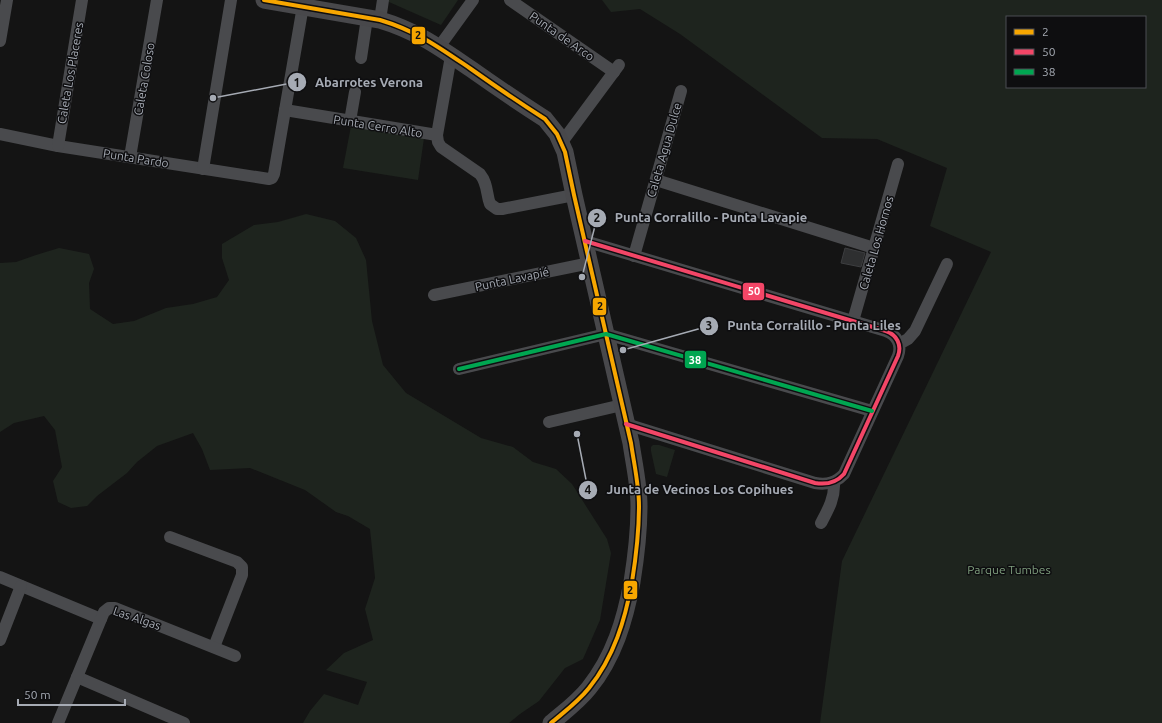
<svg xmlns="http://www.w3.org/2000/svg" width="1162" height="723" font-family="Ubuntu,sans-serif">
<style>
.green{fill:#1e241e;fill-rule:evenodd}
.building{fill:#2e2f30;stroke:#3d3e40}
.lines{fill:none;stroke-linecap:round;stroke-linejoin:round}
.street{stroke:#494a4d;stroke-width:12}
.secondary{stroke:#48484b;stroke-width:17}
.bus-1-casing{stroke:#0e0e10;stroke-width:7}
.bus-2-casing{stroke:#0e0e10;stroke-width:7}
.bus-3-casing{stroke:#0e0e10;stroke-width:7}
.bus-1{stroke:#f7a600;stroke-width:4}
.bus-2{stroke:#f34667;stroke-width:4}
.bus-3{stroke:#00a651;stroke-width:4}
.labels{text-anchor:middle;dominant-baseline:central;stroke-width:3;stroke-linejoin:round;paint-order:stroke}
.street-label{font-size:12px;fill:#a6abb4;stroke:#0e0e10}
.park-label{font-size:12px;fill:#7f9e7e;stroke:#0e0e10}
.leader{fill:none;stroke:#a6abb4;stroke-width:1.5}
.callout-dot{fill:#a6abb4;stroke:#0e0e10;stroke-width:1.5}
.mark-label{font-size:12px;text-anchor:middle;font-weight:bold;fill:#111}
.callout-label{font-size:13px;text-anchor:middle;font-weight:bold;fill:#a6abb4;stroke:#0e0e10;stroke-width:3;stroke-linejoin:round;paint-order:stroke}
.line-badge{stroke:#0e0e10;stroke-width:1.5}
.badge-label{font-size:11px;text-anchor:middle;font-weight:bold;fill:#fff}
.pale-badge-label{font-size:11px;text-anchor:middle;font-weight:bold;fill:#111}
</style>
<rect width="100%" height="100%" fill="#141414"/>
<g class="green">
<polygon points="389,0 458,0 441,25 389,2"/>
<path d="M602 0H1162V723H820L842 561 991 252 930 226 947 168 877 139 822 138 680 34 640 9 611 12ZM1007 17H1145V87H1007Z"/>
<polygon points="351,126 424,138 418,180 343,168"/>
<polygon points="306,214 335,221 356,238 366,260 372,321 383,365 406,393 481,438 513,447 533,462 556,469 572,484 607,539 611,553 600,620 583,659 565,668 539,701 520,714 509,723 303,723 310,711 324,694 358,705 367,682 326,670 344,653 373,640 365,609 375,578 370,529 348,516 336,512 305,490 250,468 210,470 202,449 193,433 157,446 137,462 127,473 97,496 87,506 71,508 58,502 53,481 62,467 55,430 44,416 14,423 0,432 0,263 16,262 36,255 59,248 89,254 94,269 89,283 90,309 113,324 134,321 166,308 193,304 217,297 229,280 222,258 222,244 254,225 278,222"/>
<polygon points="653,445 659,445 675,450 667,477 656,474 651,451 651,447"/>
</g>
<polygon class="building" points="845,248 865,253 861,267 841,263"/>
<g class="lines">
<g class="street">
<polyline points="510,0 614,72"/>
<polyline points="380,20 383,0"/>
<polyline points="0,41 7,0"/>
<polyline points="439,47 473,0"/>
<path d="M451 56 437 135 438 142 441 147 480 174C488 184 486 193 490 204L497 209H502L574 195"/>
<polyline points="361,58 367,18"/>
<polyline points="285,110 437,135"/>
<polyline points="350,121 355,92"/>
<polyline points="0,134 58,146 269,179 272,178 274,174 304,0"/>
<polyline points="562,142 619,65"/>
<polyline points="58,146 82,0"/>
<polyline points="130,157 157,0"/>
<polyline points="203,169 231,0"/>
<polyline points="656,180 874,248"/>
<path d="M585 241 886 331C897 335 902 345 898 356L844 474C836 483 827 485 815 483L626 424"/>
<polyline points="634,256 681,91"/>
<polyline points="434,295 590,263"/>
<polyline points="853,321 898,164"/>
<polyline points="899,344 908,339 915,331 947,264"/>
<polyline points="459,369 606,334 872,411"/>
<polyline points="549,422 622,405"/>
<path d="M821 523C828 510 835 498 834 482"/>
<polyline points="170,537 237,562 242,567 242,575 214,647"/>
<polyline points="0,577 101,619"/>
<polyline points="0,640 21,586"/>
<polyline points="77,677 184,723"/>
<polyline points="58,723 101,619 104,612 109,608 115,608 235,656"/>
</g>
<path class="secondary" d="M264 0 380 20C417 31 440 48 471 69 495 86 520 103 545 119L557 134 565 152 574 195 631 443C634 464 639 485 639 506 639 532 636 557 632 582 625 620 614 657 589 688 578 702 564 712 551 723"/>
<defs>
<path id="bus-1" d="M264 0 380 20C417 31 440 48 471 69 495 86 520 103 545 119L557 134 565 152 574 195 631 443C634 464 639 485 639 506 639 532 636 557 632 582 625 620 614 657 589 688 578 702 564 712 551 723"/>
<path id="bus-2" d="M585 241 886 331C897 335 902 345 898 356L844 474C836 483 827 485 815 483L626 424"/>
<polyline id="bus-3" points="459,369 606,334 872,411"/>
</defs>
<use href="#bus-1" class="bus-1-casing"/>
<use href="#bus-2" class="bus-2-casing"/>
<use href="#bus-3" class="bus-3-casing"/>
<use href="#bus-1" class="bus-1"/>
<use href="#bus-2" class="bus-2"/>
<use href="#bus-3" class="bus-3"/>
</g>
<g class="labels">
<g class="street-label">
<text transform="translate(562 36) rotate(35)">Punta de Arco</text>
<text transform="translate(70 73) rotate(-80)">Caleta Los Placeres</text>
<text transform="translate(144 79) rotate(-80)">Caleta Coloso</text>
<text transform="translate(378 126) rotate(9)">Punta Cerro Alto</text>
<text transform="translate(664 150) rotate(-74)">Caleta Agua Dulce</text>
<text transform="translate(136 158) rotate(9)">Punta Pardo</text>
<text transform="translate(876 243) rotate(-74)">Caleta Los Hornos</text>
<text transform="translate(512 279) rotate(-12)">Punta Lavapié</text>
<text transform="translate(137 618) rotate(19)">Las Algas</text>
</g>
<g class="park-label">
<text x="1009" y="569">Parque Tumbes</text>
</g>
</g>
<path class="leader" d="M213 98L297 82M582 277L597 218M623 350L709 326M577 434L588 490"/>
<g class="callout-dot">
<circle cx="213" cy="98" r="4"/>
<circle cx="582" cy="277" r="4"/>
<circle cx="623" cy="350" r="4"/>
<circle cx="577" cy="434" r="4"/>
<circle cx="297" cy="82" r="10"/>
<circle cx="597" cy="218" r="10"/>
<circle cx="709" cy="326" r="10"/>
<circle cx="588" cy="490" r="10"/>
</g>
<g class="mark-label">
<text x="297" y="87">1</text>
<text x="597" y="222">2</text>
<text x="709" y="330">3</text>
<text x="588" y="494">4</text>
</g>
<g class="callout-label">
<text x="369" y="87">Abarrotes Verona</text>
<text x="711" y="222">Punta Corralillo - Punta Lavapie</text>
<text x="814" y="330">Punta Corralillo - Punta Liles</text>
<text x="700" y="494">Junta de Vecinos Los Copihues</text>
</g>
<g class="line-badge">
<rect x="411" y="26" width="15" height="19" rx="4" fill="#f7a600"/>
<rect x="742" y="282" width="23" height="19" rx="4" fill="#f34667"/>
<rect x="592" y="297" width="15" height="19" rx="4" fill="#f7a600"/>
<rect x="684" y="350" width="23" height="19" rx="4" fill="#00a651"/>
<rect x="623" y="580" width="15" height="20" rx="4" fill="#f7a600"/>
</g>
<g class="badge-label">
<text x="754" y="295">50</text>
<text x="695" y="364">38</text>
</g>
<g class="pale-badge-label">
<text x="418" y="39">2</text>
<text x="600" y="310">2</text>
<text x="630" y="594">2</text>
</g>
<rect x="1006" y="16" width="140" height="72" fill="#0e0e10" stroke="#4b4d52"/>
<rect x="1014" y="29" width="20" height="6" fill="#f7a600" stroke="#4b4d52"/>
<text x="1042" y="36" font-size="12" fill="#a6abb4">2</text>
<rect x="1014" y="49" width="20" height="6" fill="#f34667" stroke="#4b4d52"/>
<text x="1042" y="56" font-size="12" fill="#a6abb4">50</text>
<rect x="1014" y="69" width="20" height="6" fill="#00a651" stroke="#4b4d52"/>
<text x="1042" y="76" font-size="12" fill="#a6abb4">38</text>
<path d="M18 699v6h107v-6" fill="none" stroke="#a6abb4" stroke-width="2"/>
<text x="24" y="699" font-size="12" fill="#a6abb4" stroke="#0e0e10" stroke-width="3" paint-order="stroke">50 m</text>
</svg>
